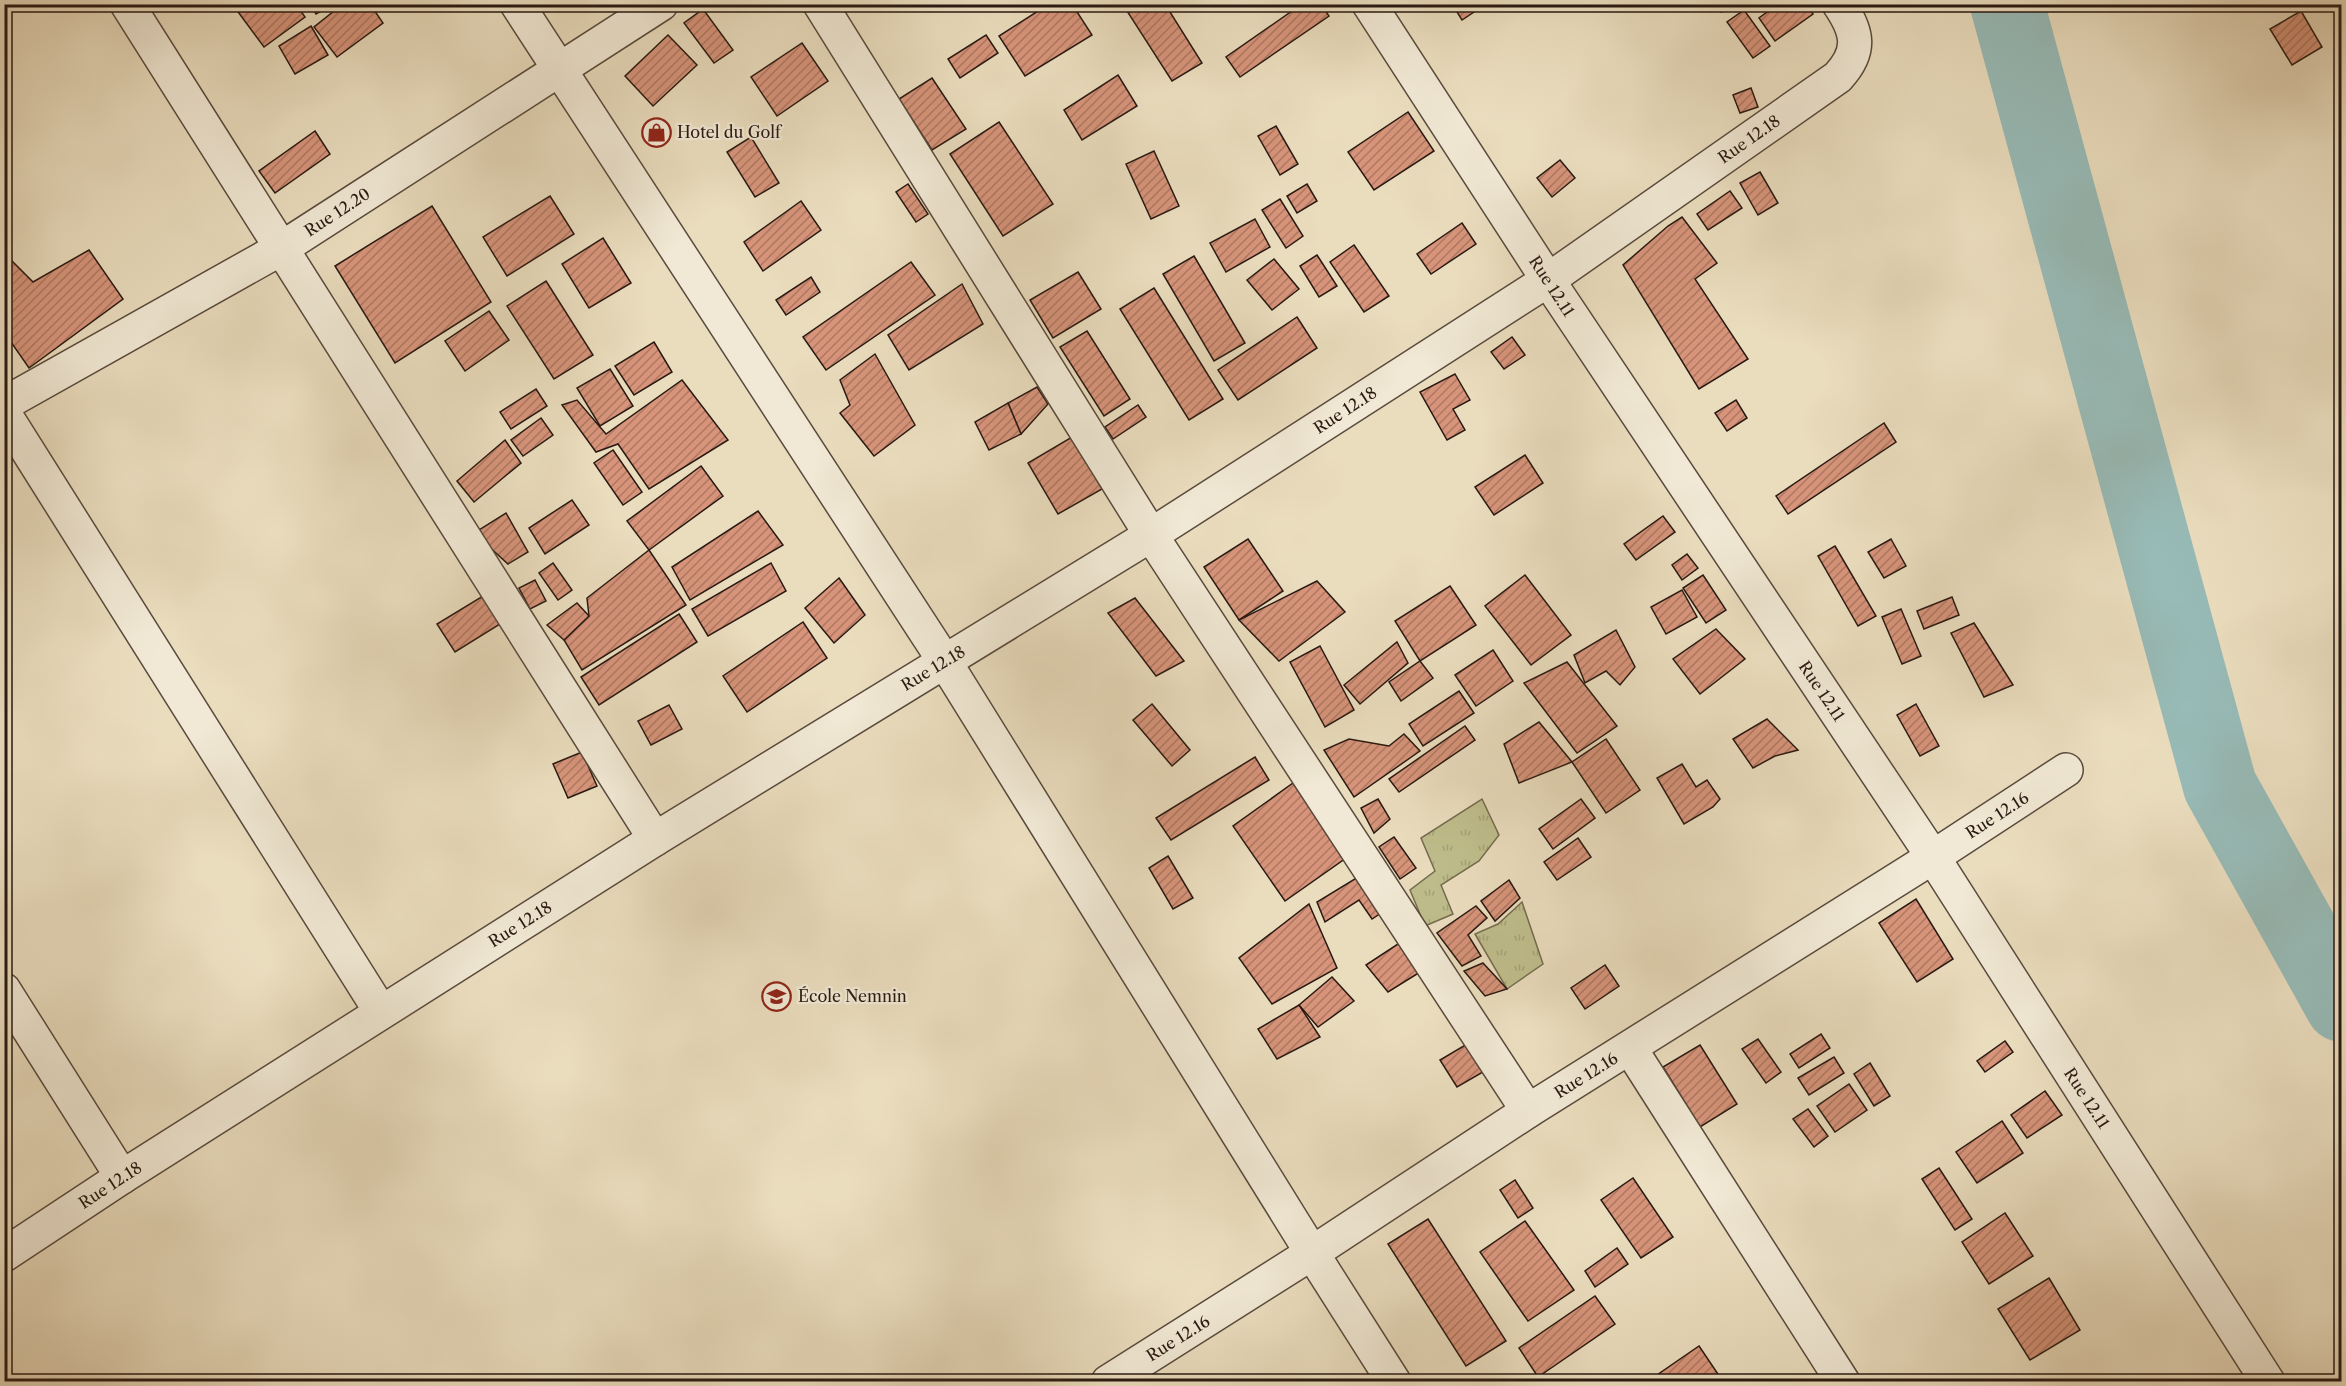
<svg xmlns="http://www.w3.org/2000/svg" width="2346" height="1386" font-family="'Libre Caslon Text',serif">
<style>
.grass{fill:url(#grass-tufts);stroke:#746c4f;stroke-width:1.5}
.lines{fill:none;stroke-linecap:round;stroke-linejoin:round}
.river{stroke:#98bbb7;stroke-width:74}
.building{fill:url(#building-hatch);stroke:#291912;stroke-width:1.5}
.street-casing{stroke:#594a3d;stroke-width:36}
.street{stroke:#f1e9d5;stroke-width:33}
.labels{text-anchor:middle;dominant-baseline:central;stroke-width:4.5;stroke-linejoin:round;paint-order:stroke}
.poi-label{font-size:16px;fill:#291912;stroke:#f1e9d5;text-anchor:start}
.street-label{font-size:16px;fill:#291912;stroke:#f1e9d5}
</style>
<defs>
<pattern id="grass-tufts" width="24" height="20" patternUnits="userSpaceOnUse" patternTransform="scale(1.5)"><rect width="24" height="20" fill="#bfbe8c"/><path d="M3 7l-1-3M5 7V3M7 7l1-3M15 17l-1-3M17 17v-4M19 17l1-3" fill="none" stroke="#a4a378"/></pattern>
<pattern id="building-hatch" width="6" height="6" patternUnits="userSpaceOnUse" patternTransform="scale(1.5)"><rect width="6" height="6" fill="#d7947a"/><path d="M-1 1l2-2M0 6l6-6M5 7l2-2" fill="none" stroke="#ae7863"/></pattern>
</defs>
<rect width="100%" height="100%" fill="#eaddbe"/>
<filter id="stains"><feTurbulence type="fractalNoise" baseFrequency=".00333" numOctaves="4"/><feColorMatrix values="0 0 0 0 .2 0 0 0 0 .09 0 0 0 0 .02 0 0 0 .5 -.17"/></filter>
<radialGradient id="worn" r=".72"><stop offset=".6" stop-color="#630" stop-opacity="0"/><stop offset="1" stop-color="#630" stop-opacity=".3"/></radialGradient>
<g class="grass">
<polygon points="1482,799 1499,835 1479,861 1441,885 1453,914 1425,926 1410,890 1435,871 1421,838"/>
<polygon points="1522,902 1543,964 1507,989 1475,934 1498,924"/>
</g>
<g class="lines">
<polyline class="river" points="2007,4 2220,786 2342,1005"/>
</g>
<g class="building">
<polygon points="242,4 296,4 305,17 264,47 236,9"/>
<polygon points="310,4 334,4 316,14"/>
<polygon points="343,4 370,4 383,23 337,57 314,27"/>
<polygon points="1049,4 1072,4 1092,35 1025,76 999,36"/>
<polygon points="1137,4 1165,4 1202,63 1172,81 1127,11"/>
<polygon points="1302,4 1321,4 1329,16 1240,77 1226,57"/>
<polygon points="1452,4 1474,4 1477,10 1462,20"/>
<polygon points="1717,4 1736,4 1721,12"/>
<polygon points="1778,4 1807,4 1813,14 1775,41 1759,18"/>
<polygon points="703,9 733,50 714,63 684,23"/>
<polygon points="1744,10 1770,46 1753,58 1727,22"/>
<polygon points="2301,11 2322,47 2292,65 2270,29"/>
<polygon points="311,26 328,55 295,74 279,46"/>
<polygon points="668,35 697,65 653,106 625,76"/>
<polygon points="986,35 998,53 960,78 948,59"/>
<polygon points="802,43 828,81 777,116 751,77"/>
<polygon points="1118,75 1137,106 1082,140 1064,110"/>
<polygon points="932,78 966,129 932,150 899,99"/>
<polygon points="1751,88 1758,107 1740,113 1733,95"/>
<polygon points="1408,112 1434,151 1374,190 1348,152"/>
<polygon points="999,122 1053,204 1003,236 950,154"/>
<polygon points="1276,126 1298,164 1280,175 1258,136"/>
<polygon points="315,131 330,154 275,193 259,171"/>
<polygon points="751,137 779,183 755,197 727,152"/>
<polygon points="1154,151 1179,206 1151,219 1126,164"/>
<polygon points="1560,160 1575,178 1552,197 1537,178"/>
<polygon points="1760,172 1778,203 1758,215 1740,183"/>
<polygon points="908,184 928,214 916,222 896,192"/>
<polygon points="1307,184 1317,201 1297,213 1287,196"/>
<polygon points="1730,191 1742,208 1708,230 1697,214"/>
<polygon points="550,196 574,234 507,276 483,237"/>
<polygon points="1280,199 1303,236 1286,248 1262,210"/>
<polygon points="801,201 821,230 763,271 744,242"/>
<polygon points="432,206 491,302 395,363 335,266"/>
<polygon points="1682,217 1717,263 1695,279 1748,359 1699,389 1623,265 1668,226"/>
<polygon points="1255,219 1270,247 1226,272 1210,243"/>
<polygon points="1462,223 1476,244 1431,274 1417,254"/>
<polygon points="603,238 631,283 589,308 562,264"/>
<polygon points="1354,245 1389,296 1364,312 1330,262"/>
<polygon points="89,250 123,299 29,368 4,332 4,253 33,282"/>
<polygon points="1317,255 1337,286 1319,297 1300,266"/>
<polygon points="1194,256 1245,343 1214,361 1163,274"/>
<polygon points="1274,259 1299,289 1272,310 1247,280"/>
<polygon points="911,262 935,295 826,370 803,337"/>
<polygon points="1078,272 1101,309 1053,338 1030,300"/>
<polygon points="811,277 820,292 786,315 776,300"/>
<polygon points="546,281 593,355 554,379 507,306"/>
<polygon points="962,284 983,324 909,370 888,335"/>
<polygon points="1154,288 1223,399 1189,420 1120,309"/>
<polygon points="489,311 509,340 465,371 445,341"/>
<polygon points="1297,317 1317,348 1238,400 1218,370"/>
<polygon points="1087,331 1130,399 1104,416 1060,347"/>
<polygon points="1512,337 1525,355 1504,369 1491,352"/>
<polygon points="654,342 672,372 634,395 615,366"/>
<polygon points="875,354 915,425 874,456 840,413 850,405 840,380"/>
<polygon points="610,369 633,406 600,426 577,388"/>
<polygon points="1455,374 1470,400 1453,409 1465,430 1447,440 1420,392"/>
<polygon points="682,380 728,440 649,489 618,444 596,452 562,405 577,400 606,434"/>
<polygon points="1037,387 1048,404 1021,434 1008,403"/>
<polygon points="536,389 547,406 511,429 500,412"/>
<polygon points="1736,400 1747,418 1727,431 1715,413"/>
<polygon points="1008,403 1021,434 989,450 975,422"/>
<polygon points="1138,405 1146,417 1113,439 1105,427"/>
<polygon points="541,418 553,435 523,456 511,440"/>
<polygon points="1884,423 1896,442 1788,514 1776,496"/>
<polygon points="1072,437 1102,489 1058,514 1028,463"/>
<polygon points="505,440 521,463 474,502 457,481"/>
<polygon points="613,450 642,492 623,505 594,463"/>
<polygon points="1525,455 1543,483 1494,515 1475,487"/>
<polygon points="701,466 723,496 649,550 627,521"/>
<polygon points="572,500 589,525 545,554 529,528"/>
<polygon points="758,511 783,545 690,600 672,567"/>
<polygon points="506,513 528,552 508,564 474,533"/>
<polygon points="1663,516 1675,532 1636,560 1624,544"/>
<polygon points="1248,539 1283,591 1239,620 1204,567"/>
<polygon points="1891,539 1906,566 1884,578 1868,552"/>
<polygon points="1835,546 1876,616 1858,626 1818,556"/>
<polygon points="649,550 686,605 582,670 564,640 589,616 587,598"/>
<polygon points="1687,554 1698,568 1682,580 1672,565"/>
<polygon points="553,563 572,590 558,600 539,573"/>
<polygon points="771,563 786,591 708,636 692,609"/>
<polygon points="1525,575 1571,635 1531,665 1485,606"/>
<polygon points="1703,575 1726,610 1706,623 1683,588"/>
<polygon points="839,578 865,615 834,643 805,608"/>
<polygon points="535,580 546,601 530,609 519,588"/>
<polygon points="1317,581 1345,612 1279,661 1239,620"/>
<polygon points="1450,586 1476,625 1420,661 1395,621"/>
<polygon points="1682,590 1697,617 1666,634 1651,607"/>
<polygon points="483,596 500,624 455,652 437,624"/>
<polygon points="1952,597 1959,615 1924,629 1917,611"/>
<polygon points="1135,598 1184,661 1156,676 1108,613"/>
<polygon points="577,603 589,616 564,640 547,625"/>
<polygon points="1901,609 1921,656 1902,664 1882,617"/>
<polygon points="679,614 697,642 599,705 581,677"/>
<polygon points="803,622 827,658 747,712 723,676"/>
<polygon points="1974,623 2013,685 1984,697 1951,633"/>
<polygon points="1716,629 1745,659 1700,694 1673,659"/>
<polygon points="1616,630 1635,667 1620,685 1606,671 1585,683 1574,655"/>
<polygon points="1397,642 1408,663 1360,704 1344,685"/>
<polygon points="1320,646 1354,710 1325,727 1290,662"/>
<polygon points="1493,650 1513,681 1476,706 1455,675"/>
<polygon points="1420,661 1433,678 1401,701 1389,682"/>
<polygon points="1567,662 1617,726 1577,753 1524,683"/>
<polygon points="1459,691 1474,713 1423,746 1409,724"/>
<polygon points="1152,704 1190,750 1172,766 1133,720"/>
<polygon points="1916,704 1939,746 1920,756 1897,715"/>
<polygon points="669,705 682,729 651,745 638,721"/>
<polygon points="1767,719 1798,750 1775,756 1753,768 1733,739"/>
<polygon points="1539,722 1572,762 1519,783 1504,744"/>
<polygon points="1465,726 1475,740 1399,792 1389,779"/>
<polygon points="1404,734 1420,751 1354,797 1324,750 1349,739 1389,746"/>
<polygon points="1606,739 1640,790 1606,813 1572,762"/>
<polygon points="582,752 597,786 568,798 553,764"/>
<polygon points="1255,757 1269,780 1171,840 1156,818"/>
<polygon points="1682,764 1696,787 1707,780 1720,799 1713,807 1684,824 1657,778"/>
<polygon points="1293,783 1346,858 1285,901 1233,826"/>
<polygon points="1378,799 1390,819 1374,833 1361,808"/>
<polygon points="1581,799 1595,818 1553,849 1539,829"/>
<polygon points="1394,837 1416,868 1400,879 1379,847"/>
<polygon points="1578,838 1591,857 1557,880 1544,862"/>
<polygon points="1168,856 1193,898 1173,909 1149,868"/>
<polygon points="1363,874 1387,909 1372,919 1359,900 1325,922 1317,902"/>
<polygon points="1509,880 1520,898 1495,921 1481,901"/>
<polygon points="1916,899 1953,959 1917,982 1879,923"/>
<polygon points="1309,904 1337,968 1272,1004 1239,958"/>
<polygon points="1476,906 1487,918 1468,935 1481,956 1462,966 1437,933"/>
<polygon points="1404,940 1425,969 1388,992 1366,965"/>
<polygon points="1483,963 1507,989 1485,996 1464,971"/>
<polygon points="1605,965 1619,986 1585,1009 1571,988"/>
<polygon points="1332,977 1354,1001 1318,1027 1299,1005"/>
<polygon points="1299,1005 1320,1037 1277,1059 1258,1029"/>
<polygon points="1821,1034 1830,1048 1799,1068 1790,1054"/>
<polygon points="1758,1039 1781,1072 1766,1083 1742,1049"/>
<polygon points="2005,1041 2013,1052 1985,1072 1977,1061"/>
<polygon points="1467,1044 1483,1072 1457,1087 1440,1060"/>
<polygon points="1700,1045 1737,1104 1700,1127 1663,1067"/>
<polygon points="1834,1057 1844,1073 1809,1095 1798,1078"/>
<polygon points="1870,1063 1890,1096 1874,1106 1854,1074"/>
<polygon points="1849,1084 1867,1110 1835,1132 1817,1106"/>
<polygon points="2045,1091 2062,1115 2027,1138 2011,1115"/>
<polygon points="1808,1109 1828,1136 1814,1147 1793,1119"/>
<polygon points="2002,1121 2023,1153 1977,1183 1956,1152"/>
<polygon points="1939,1168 1972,1219 1955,1230 1922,1179"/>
<polygon points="1633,1178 1673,1237 1641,1258 1601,1200"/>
<polygon points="1515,1180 1533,1208 1518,1218 1500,1190"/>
<polygon points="2005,1213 2033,1256 1989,1284 1962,1242"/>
<polygon points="1428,1219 1506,1341 1466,1366 1388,1244"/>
<polygon points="1525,1221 1574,1290 1528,1321 1480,1252"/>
<polygon points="1617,1248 1628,1264 1595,1287 1585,1271"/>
<polygon points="2049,1278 2080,1330 2030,1360 1998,1309"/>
<polygon points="1595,1296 1615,1324 1538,1377 1519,1348"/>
<polygon points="1699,1346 1720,1377 1713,1382 1661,1382 1657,1375"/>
</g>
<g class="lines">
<defs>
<g id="street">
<polyline points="127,4 655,839"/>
<polyline points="517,4 945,662 1312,1253 1394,1382"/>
<polyline points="820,4 1151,535 1528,1111"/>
<polyline points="1369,4 1548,280 1933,857 2268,1382"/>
<polyline points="4,404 282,248 661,4"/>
<polyline points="4,413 381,1012"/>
<polyline points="4,990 122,1177"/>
<polyline points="1630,1048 1843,1382"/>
<path d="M4 1255 122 1177 655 839 1151 535 1548 280 1838 77C1862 51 1858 32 1839 4"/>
<polyline points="1108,1382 1312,1253 1528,1111 1933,857 2066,770"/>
</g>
</defs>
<use href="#street" class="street-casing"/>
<use href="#street" class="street"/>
</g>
<defs>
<symbol id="shop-ring" viewBox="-11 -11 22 22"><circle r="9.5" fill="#f1e9d5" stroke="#8f2418" stroke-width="1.5"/><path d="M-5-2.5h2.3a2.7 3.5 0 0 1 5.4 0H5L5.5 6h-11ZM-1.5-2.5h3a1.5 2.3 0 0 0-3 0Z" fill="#8f2418"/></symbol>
<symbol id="school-ring" viewBox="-11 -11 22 22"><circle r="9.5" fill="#f1e9d5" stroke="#8f2418" stroke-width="1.5"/><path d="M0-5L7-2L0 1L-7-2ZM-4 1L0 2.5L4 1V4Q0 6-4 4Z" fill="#8f2418"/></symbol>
</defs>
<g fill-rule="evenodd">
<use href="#shop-ring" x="640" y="116" width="33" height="33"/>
<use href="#school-ring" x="760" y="980" width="33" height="33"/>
</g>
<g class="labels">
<g class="poi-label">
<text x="677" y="132">Hotel du Golf</text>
<text x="798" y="996">École Nemnin</text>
</g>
<g class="street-label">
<text transform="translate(1749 139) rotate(-35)">Rue 12.18</text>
<text transform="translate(337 212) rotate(-33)">Rue 12.20</text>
<text transform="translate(1552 286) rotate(57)">Rue 12.11</text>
<text transform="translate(1345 410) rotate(-33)">Rue 12.18</text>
<text transform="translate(933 668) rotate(-31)">Rue 12.18</text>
<text transform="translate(1822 691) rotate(56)">Rue 12.11</text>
<text transform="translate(1997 815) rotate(-33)">Rue 12.16</text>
<text transform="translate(520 924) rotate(-32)">Rue 12.18</text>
<text transform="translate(1586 1075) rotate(-32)">Rue 12.16</text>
<text transform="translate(2087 1098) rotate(57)">Rue 12.11</text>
<text transform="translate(110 1185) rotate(-33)">Rue 12.18</text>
<text transform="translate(1178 1338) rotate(-32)">Rue 12.16</text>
</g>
</g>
<rect width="2346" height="1386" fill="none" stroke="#eaddbe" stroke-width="24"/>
<rect x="6" y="6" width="2334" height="1374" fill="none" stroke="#291912" stroke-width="3"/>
<rect x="12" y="12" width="2322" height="1362" fill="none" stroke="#291912" stroke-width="1.5"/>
<rect width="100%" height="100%" filter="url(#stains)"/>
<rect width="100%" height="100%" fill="url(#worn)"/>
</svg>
